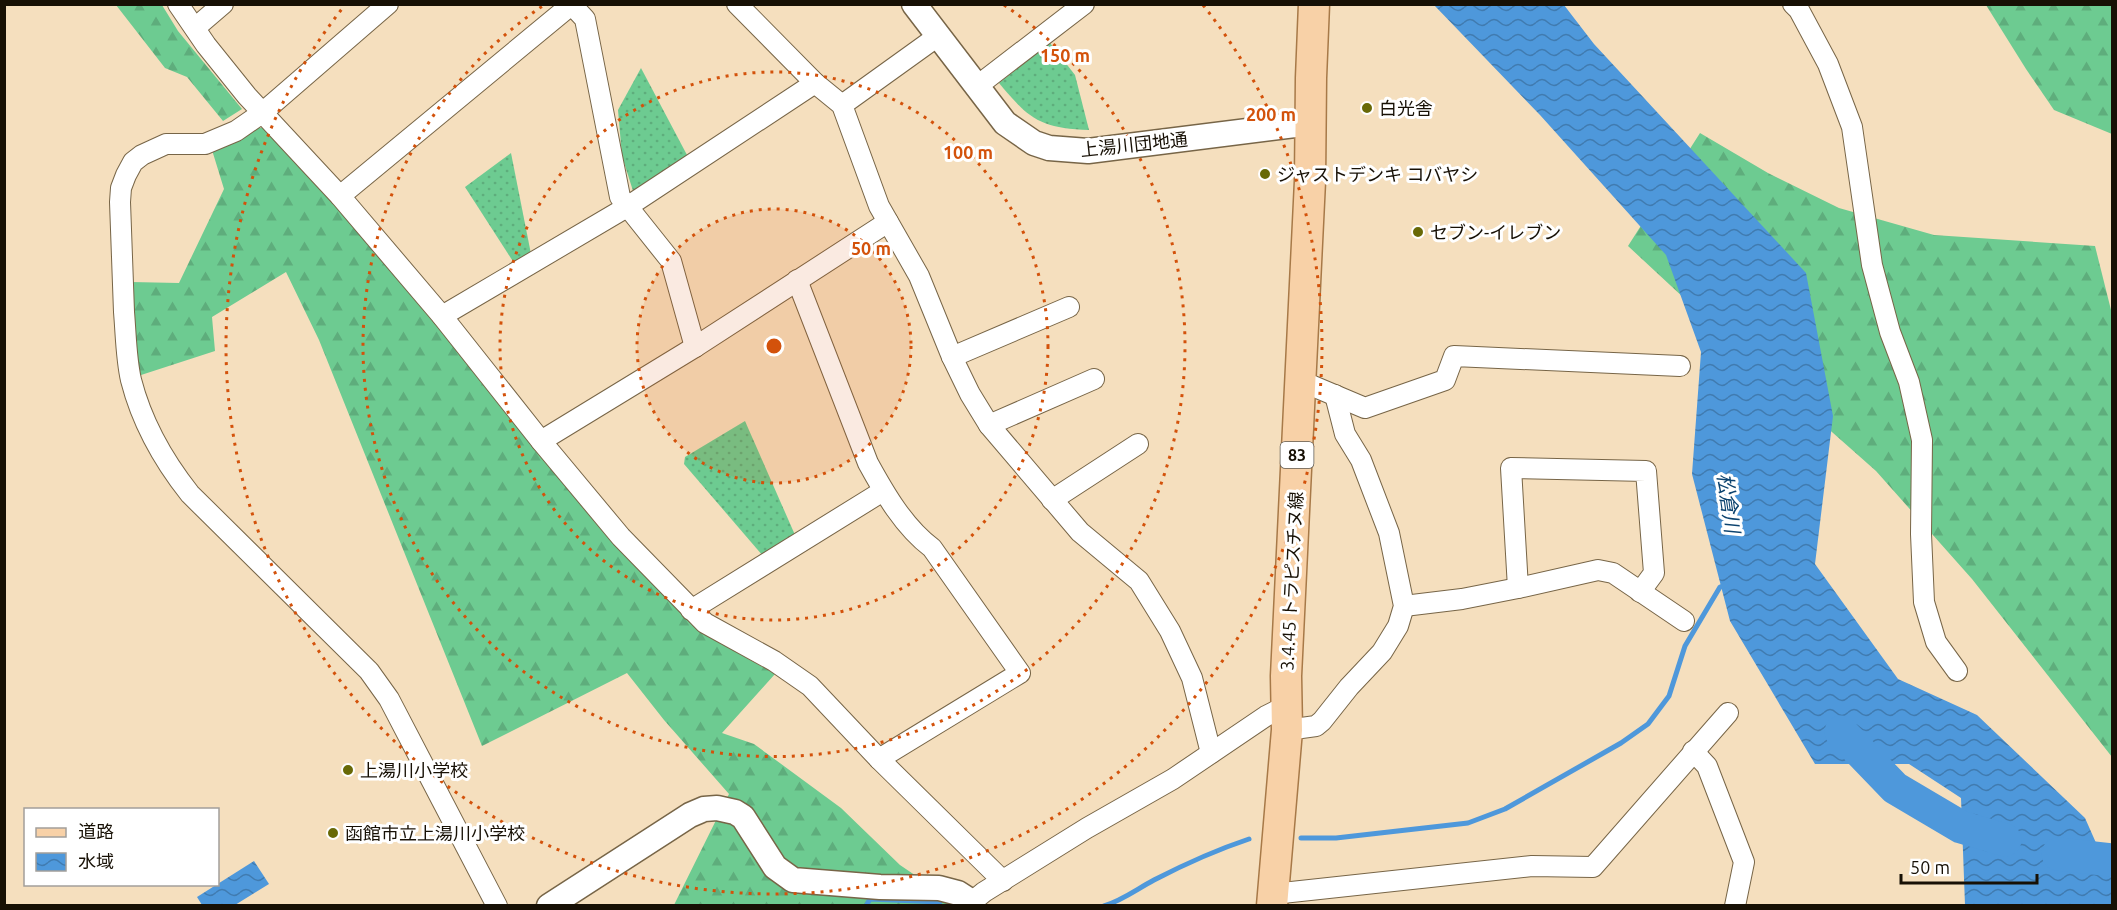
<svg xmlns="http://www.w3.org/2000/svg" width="2117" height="910" font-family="Ubuntu,'Noto Sans JP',sans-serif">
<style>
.grass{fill:url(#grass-dots)}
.forest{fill:url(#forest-firs)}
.water{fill:url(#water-waves)}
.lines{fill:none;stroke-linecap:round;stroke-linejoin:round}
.stream{stroke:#4e98db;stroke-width:5}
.river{stroke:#4e98db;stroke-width:33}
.minor-casing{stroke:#776547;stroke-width:22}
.tertiary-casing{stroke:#776547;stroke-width:27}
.primary-casing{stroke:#a77948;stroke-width:33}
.minor{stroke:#fff;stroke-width:20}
.tertiary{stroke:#fff;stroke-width:24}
.primary{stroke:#f8d1a7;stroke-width:30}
.ring{fill:none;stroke:#d3520b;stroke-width:3;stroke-dasharray:3 6}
.poi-dot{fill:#686907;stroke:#fff;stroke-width:2}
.labels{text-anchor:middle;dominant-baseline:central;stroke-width:6;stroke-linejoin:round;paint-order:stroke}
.shield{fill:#fff;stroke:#5d5850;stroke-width:1.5}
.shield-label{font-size:16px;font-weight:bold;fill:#171005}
.poi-label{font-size:18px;fill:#171005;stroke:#fff;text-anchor:start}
.street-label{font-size:18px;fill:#171005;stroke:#fff}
.water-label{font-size:20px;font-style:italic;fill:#0c436f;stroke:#fff}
.centre{fill:#d3520b;stroke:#fff;stroke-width:3}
.ring-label{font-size:18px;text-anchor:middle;font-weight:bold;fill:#d3520b;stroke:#fff;stroke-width:6;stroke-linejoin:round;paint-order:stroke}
</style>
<defs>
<pattern id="grass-dots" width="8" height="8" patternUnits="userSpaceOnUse" patternTransform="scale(1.5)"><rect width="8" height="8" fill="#6dcb91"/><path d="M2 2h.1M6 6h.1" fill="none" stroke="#5ead7c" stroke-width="1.8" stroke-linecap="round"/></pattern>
<pattern id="forest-firs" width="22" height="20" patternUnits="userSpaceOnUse" patternTransform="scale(1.5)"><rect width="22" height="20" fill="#6dcb91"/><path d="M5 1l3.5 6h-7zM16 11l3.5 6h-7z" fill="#5ead7c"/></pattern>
<pattern id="water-waves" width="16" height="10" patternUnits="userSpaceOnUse" patternTransform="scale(1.5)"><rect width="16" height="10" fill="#4e98db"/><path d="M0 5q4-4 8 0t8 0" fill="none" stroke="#407bb0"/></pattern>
</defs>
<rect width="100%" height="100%" fill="#f5dfbe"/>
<g class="grass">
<path d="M1050 43 1075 75 1089 130C1040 128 1029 119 999 83Z"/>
<polygon points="641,68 687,155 633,191 622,156 618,110"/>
<polygon points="511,153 531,254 514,263 465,187"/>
<polygon points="745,421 795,535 763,556 684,464 685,457"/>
</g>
<g class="forest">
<polygon points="116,5 162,5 178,31 242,109 223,121 187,77 165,68"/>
<polygon points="1986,5 2112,5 2112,134 2054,110 2026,69"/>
<polygon points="255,128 267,128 335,200 613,540 701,632 775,674 722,733 754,744 841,808 900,865 959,905 674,905 729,794 664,720 627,673 482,746 319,340 286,272 212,317 215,351 138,376 131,282 179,283 224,189 212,150"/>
<polygon points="1700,133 1768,173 1839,208 1934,235 2095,246 2112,314 2112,757 1972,579 1876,471 1755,364 1628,246"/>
</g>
<g class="water">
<polygon points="1434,5 1564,5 1594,44 1806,273 1833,416 1815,564 1898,679 1977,715 2085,818 2112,879 2112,905 1965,905 1961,798 1909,764 1815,764 1730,621 1692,474 1701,352 1666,255 1540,115"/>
<polygon points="254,861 269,884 235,905 202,905 197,897"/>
</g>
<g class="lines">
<g class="stream">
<polyline points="1301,838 1336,838 1468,823 1505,809 1621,743 1648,724 1669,696 1685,646 1720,587 1726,585"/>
<polyline points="866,906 870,899 940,902"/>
<path d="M1104 906C1123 900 1137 889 1154 880 1185 864 1216 850 1249 839"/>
</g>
<g class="river">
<polyline points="1841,732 1895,788 1961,827 2005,840"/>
<polyline points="2058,854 2112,860"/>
</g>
<defs>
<g id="minor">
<polyline points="178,4 206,45 247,96 340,196 442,316 541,441 621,537 705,623 774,661 810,686 879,759 1003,881"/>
<path d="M388 4 262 113 236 131 205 144H166L142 155 133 162 126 175 121 188 120 202C121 239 123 275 124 312 126 335 126 358 131 380 142 423 163 460 190 494L369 671 389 699 497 906"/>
<polyline points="571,4 585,19 620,197 671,261 695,347"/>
<polyline points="737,4 815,83 842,105 879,206 919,276 952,357 970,394 989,425 1080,532 1139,581 1170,631 1192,678 1211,753"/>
<polyline points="1793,4 1799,10 1828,64 1852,127 1872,265 1890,332 1909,382 1922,440 1921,534 1924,602 1936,642 1957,671"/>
<polyline points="195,28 223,4"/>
<polyline points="976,87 1084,4"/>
<polyline points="842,105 938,36"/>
<polyline points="340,196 571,5"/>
<path d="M797 280 868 463C885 494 904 527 932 548L1020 673 879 759"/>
<polyline points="442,316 627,207 815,83"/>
<polyline points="952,357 1069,307"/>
<polyline points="1301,381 1365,408 1445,380 1454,356 1680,366"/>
<polyline points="989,425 1094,379"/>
<polyline points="541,441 695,347 888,222"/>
<polyline points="1052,500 1138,444"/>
<polyline points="1518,588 1511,468 1646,471 1654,573 1640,592"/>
<polyline points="1404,606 1462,599 1518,588 1598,570 1613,573 1684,621"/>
<polyline points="691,610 883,491"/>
<polyline points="1287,730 1316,726 1322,721 1349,687 1382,652 1398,626 1404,606 1389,533 1361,460 1345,434 1335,395"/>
<polyline points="1693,751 1707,766 1744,862 1735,906"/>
<polyline points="1273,894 1532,866 1593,867 1728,713"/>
<polyline points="967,906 984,892 1087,828 1173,779 1266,716 1286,706"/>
</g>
<g id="tertiary">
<polyline points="914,4 1005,123 1034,143 1049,148 1088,151 1311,123"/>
<polyline points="549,906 690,815 704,809 717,808 735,812 743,817 775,867 793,880 880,887 939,888 958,893 972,902"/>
</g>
<polyline id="primary" points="1272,906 1287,730 1286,676 1310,181 1311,78 1314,4"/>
</defs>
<use href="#minor" class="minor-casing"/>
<use href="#tertiary" class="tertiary-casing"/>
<use href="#primary" class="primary-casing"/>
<use href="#minor" class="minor"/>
<use href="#tertiary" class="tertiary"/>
<use href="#primary" class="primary"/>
</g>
<circle cx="774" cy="346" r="137" fill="#d3520b" fill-opacity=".12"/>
<g class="ring">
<circle cx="774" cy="346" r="137"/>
<circle cx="774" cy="346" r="274"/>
<path d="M1004 5A411 411 0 1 1 544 5"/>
<path d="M1203 5A548 548 0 1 1 345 5"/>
</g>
<g class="poi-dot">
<circle cx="1367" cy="108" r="6"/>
<circle cx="1265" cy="174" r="6"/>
<circle cx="1418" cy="232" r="6"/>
<circle cx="348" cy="770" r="6"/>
<circle cx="333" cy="833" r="6"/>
</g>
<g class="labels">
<rect class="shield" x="1280.5" y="442" width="33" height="26" rx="4.5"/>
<g class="shield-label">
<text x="1297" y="455">83</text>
</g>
<g class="poi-label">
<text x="1379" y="108">白光舎</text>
<text x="1277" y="174">ジャストデンキ コバヤシ</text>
<text x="1430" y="232">セブン-イレブン</text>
<text x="360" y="770">上湯川小学校</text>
<text x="345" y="833">函館市立上湯川小学校</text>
</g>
<g class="street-label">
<text transform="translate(1134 144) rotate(-6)">上湯川団地通</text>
<text transform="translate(1291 581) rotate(-87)">3.4.45 トラピスチヌ線</text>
</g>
<g class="water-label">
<text transform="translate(1729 503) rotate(82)">松倉川</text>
</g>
</g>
<circle cx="774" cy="346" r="9" class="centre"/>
<g class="ring-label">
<text x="1065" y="62">150 m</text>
<text x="1271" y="121">200 m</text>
<text x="968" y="159">100 m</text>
<text x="871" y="255">50 m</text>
</g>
<rect width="2117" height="910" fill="none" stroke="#171005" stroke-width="12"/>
<rect x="24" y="808" width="195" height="78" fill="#ffffff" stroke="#a29f9b" stroke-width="1.5"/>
<rect x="36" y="828" width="30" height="9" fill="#f8d1a7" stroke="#a29f9b" stroke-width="1.5"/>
<text x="78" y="838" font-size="18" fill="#171005">道路</text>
<rect x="36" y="853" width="30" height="18" fill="url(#water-waves)" stroke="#a29f9b" stroke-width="1.5"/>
<text x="78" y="868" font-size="18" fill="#171005">水域</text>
<path d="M1901 874v9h136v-9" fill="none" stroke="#171005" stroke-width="3"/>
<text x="1910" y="874" font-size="18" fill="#171005" stroke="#ffffff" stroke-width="4.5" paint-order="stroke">50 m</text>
</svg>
